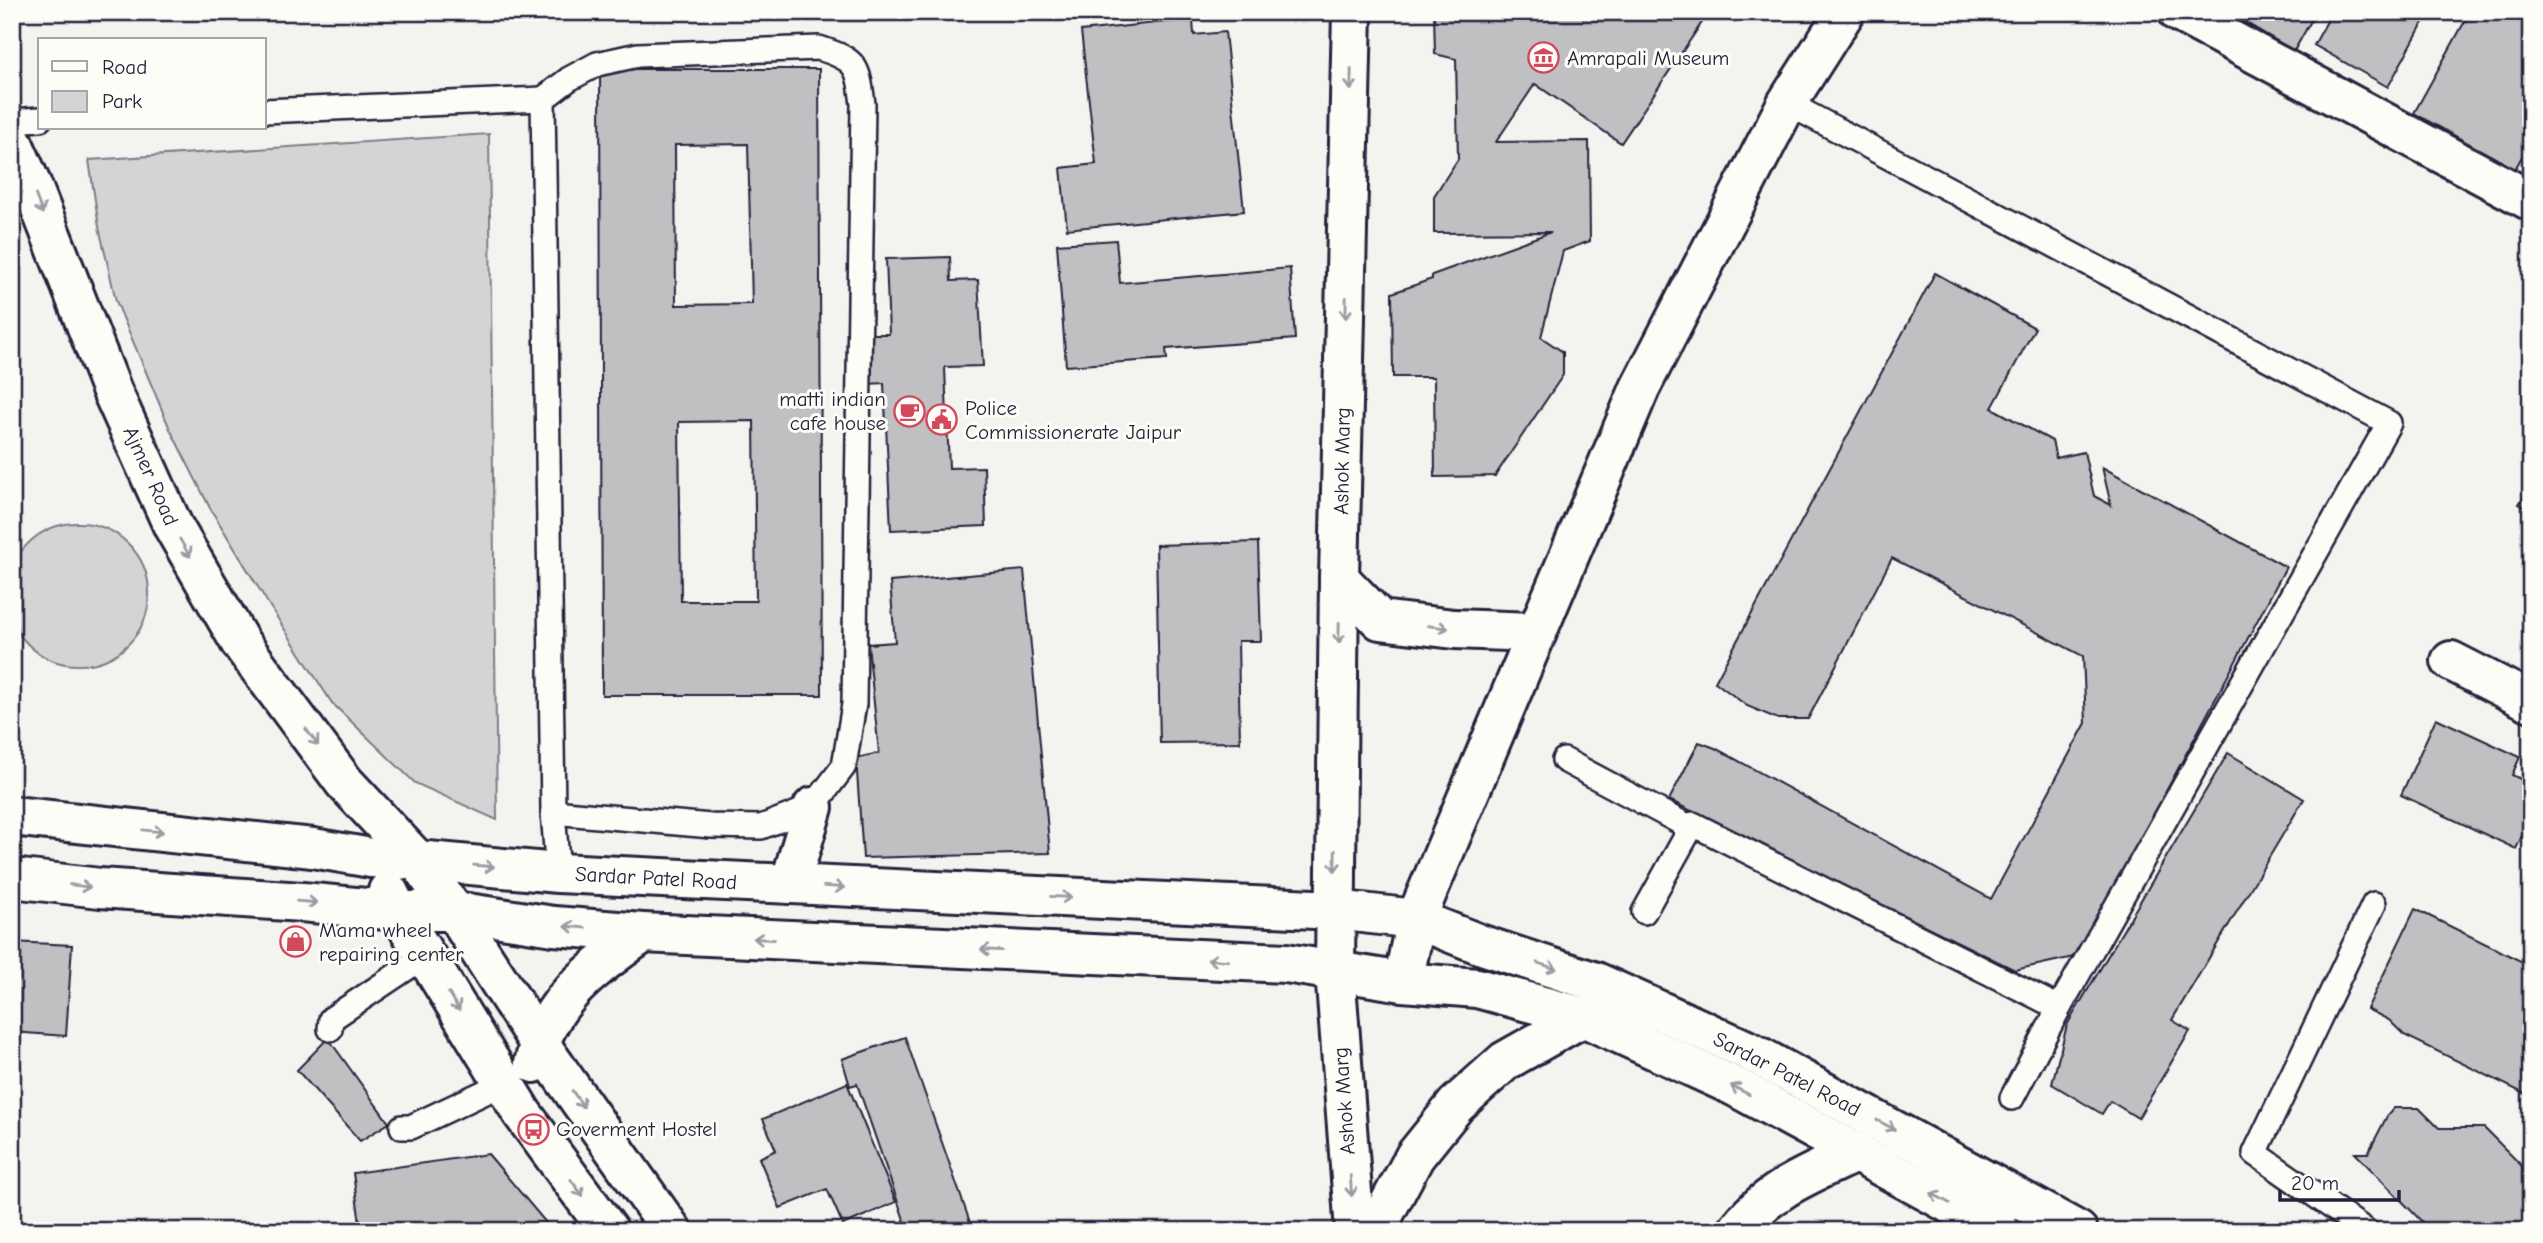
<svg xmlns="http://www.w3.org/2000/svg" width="2543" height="1243" font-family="'Comic Neue',sans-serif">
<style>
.green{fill:#d5d4d5;stroke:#7c7b88;stroke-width:2}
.building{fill:#c0bfc2;stroke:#22223b;stroke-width:2;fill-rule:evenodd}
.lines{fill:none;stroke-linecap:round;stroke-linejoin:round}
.service-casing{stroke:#22223b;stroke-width:28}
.minor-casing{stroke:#22223b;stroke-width:44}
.tertiary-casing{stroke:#22223b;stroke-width:44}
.trunk-casing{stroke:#22223b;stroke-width:44}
.service{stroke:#fdfcf7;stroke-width:23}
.minor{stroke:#fdfcf7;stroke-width:38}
.tertiary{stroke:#fdfcf7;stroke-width:38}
.trunk{stroke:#fdfcf7;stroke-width:38}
.oneway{stroke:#9a9aa2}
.labels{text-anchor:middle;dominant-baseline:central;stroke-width:6;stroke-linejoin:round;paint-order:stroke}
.poi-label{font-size:21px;fill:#22223b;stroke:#fdfcf7;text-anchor:start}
.street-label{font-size:21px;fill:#22223b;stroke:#fdfcf7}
</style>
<rect width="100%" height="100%" fill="#f4f3ef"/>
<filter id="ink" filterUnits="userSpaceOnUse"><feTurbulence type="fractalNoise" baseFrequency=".0143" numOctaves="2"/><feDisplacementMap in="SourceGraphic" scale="14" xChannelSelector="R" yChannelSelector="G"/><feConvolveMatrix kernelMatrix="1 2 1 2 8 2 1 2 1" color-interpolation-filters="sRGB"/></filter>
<g filter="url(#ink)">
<g class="green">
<polygon points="489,134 497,820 415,783 332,703 269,605 210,508 170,429 116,301 99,227 89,160"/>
<circle cx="78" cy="594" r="71"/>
</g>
<g class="building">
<polygon points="1434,12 1709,12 1621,143 1535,84 1496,142 1589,141 1590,241 1563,251 1541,337 1563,352 1563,375 1495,476 1435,477 1434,377 1393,377 1392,293 1432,279 1432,275 1551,232 1434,233 1434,196 1458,159 1456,59 1435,54"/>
<polygon points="2228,12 2316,12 2294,51"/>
<polygon points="2332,12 2429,12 2388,87 2314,45"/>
<polygon points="2470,12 2531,12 2531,141 2515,169 2414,113"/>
<polygon points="1193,19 1194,35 1225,32 1244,211 1067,229 1061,168 1096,164 1081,31"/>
<path d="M600 69H819L822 695H602ZM748 144 752 304 676 305 675 145ZM754 421 756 601H681L679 422Z"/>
<polygon points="1116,240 1120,283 1290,268 1295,339 1166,349 1167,359 1066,366 1057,244"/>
<polygon points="950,257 951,281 978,280 983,366 945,367 949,468 984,467 986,526 891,530 884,383 869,384 867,334 889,334 886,259"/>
<polygon points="1935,273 2035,328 1992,408 2052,441 2056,458 2084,452 2094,496 2111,505 2102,467 2286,567 2078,956 2015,970 1669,800 1699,742 1715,748 1991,899 2086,723 2083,656 1892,558 1808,719 1778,719 1747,706 1715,682"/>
<polygon points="2531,486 2531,511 2519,504"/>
<polygon points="1258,542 1261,641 1238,641 1240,742 1160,743 1156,545"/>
<polygon points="1024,570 1050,853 863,858 856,758 879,753 868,644 895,642 890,582"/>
<polygon points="2436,718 2520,757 2512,775 2531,784 2531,816 2516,849 2401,795"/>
<polygon points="2228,753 2304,799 2172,1020 2190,1031 2138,1118 2110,1101 2102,1114 2052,1084 2067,1025"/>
<polygon points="2415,909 2531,966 2531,1097 2404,1035 2389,1020 2367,1009"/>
<polygon points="12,942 72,945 66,1036 12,1032"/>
<polygon points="905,1037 972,1228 963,1231 908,1231 857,1084 850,1086 842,1059"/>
<polygon points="328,1038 389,1123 360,1141 297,1070"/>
<polygon points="847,1083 896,1202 843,1225 827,1189 780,1208 759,1158 776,1150 763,1119"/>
<polygon points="2394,1108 2419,1108 2439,1128 2484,1128 2527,1171 2531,1165 2531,1231 2431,1231 2355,1153 2368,1153 2387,1116"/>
<polygon points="488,1154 553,1231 361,1231 353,1173"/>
</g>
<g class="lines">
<defs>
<g id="service">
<path d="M543 99 569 79 597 64 638 55 819 48C857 60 858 65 863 104L854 704 844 766 813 807 761 827 711 826 553 812"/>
<polyline points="264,111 543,99 553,812 558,873"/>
<polyline points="12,121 40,119"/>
<polyline points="1564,760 1691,828"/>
<polyline points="1644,912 1693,824 2059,1008 2389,423 1787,103"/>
<polyline points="330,1029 331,1019 425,956"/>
<polyline points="2012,1098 2059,1008"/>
<polyline points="402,1127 411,1127 504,1083"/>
<polyline points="2366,1231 2255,1153 2374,904"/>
</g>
<g id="minor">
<polyline points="2178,12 2531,201"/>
<polyline points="1339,578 1380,620 1454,629 1537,632"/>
<polyline points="2451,661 2531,702"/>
<polyline points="790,884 813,807"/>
<polyline points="1403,982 1416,919 1640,388 1787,103 1845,12"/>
<polyline points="1375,1231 1415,1156 1456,1105 1505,1061 1583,1017"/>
<path d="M1737 1231C1766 1190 1813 1173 1857 1152"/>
</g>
<g id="tertiary">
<polyline points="1352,12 1339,578 1335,971 1355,1231"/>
<polyline points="12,141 32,186 112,391 173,526 240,642 344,782 417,860 558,873 1335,910 1416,919 1482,945 1596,982 1751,1052 2078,1231"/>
<polyline points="454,911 554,926 643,933 1286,963 1403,982 1477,988 1583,1017 1734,1086 2000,1231"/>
</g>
<g id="trunk">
<polyline points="12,816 313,848 371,858 417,860 454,911 539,1043 672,1231"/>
<polyline points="12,878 100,888 302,902 398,911 454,911"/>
<polyline points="388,891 398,911 522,1113 609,1231"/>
<path d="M534 1063C550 997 592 971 643 933"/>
</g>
</defs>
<use href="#service" class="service-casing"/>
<use href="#minor" class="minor-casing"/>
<use href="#tertiary" class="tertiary-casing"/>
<use href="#trunk" class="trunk-casing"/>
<use href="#service" class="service"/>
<use href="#minor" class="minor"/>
<use href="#tertiary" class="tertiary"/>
<use href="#trunk" class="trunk"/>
</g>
<defs><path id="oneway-shaft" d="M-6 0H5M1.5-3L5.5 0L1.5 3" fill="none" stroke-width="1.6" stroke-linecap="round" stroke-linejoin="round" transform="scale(1.75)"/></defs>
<g class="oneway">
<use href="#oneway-shaft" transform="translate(1351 80) rotate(91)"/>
<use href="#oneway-shaft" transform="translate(39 204) rotate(69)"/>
<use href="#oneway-shaft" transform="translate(1346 308) rotate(91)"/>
<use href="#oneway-shaft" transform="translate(185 548) rotate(60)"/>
<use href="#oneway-shaft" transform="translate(1438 627) rotate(7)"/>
<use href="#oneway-shaft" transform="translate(1339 633) rotate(91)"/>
<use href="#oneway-shaft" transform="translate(312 737) rotate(53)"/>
<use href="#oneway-shaft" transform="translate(153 831) rotate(6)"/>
<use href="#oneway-shaft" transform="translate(1335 861) rotate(91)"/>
<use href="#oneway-shaft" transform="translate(484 866) rotate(5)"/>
<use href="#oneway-shaft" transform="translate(80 886) rotate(7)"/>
<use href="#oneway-shaft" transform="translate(834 887) rotate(3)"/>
<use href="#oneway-shaft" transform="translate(1061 897) rotate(3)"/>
<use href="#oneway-shaft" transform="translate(307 902) rotate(5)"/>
<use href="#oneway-shaft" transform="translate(575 927) rotate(-175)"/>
<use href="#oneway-shaft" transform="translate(764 939) rotate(-177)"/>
<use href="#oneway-shaft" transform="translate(991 950) rotate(-177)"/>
<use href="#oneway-shaft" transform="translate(1218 960) rotate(-177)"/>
<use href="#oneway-shaft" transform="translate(1547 966) rotate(18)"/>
<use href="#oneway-shaft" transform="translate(454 1002) rotate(58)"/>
<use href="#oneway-shaft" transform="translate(1740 1090) rotate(-153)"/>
<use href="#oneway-shaft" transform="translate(578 1099) rotate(55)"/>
<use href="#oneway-shaft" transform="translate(1886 1125) rotate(28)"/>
<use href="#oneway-shaft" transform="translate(1351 1186) rotate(86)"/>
<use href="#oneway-shaft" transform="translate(577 1188) rotate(54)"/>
<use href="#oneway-shaft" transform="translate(1940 1198) rotate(-151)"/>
</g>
</g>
<defs>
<symbol id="museum-ring" viewBox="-11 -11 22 22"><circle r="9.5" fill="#fdfcf7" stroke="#d1495b" stroke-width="1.5"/><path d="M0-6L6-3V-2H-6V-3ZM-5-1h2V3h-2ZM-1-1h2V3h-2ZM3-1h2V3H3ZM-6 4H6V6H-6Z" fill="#d1495b"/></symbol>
<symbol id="cafe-ring" viewBox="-11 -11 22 22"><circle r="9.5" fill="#fdfcf7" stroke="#d1495b" stroke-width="1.5"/><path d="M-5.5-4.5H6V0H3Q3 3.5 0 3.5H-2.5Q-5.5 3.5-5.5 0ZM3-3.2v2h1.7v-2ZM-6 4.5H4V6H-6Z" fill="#d1495b"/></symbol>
<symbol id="civic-ring" viewBox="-11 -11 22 22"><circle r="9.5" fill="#fdfcf7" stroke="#d1495b" stroke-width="1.5"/><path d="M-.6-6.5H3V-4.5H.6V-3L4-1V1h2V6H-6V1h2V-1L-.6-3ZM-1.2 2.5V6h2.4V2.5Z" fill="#d1495b"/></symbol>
<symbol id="shop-ring" viewBox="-11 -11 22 22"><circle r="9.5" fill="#fdfcf7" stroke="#d1495b" stroke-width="1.5"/><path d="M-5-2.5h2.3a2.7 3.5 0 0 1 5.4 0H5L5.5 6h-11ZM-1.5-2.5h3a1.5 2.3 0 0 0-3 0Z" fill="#d1495b"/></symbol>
<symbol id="bus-ring" viewBox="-11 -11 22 22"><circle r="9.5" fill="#fdfcf7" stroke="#d1495b" stroke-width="1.5"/><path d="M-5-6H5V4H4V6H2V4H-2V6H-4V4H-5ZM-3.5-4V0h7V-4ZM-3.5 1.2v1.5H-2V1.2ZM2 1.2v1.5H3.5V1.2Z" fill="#d1495b"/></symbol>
</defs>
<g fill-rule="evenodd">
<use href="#museum-ring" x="1526" y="40" width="35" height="35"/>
<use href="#cafe-ring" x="892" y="394" width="35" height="35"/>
<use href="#civic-ring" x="924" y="402" width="35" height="35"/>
<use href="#shop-ring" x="278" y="924" width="35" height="35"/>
<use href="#bus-ring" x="516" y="1112" width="35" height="35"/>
</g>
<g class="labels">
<g class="poi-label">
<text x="1567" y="58">Amrapali Museum</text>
<text x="886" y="399" text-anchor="end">matti indian<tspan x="886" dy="24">cafe house</tspan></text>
<text x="965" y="408">Police<tspan x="965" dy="24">Commissionerate Jaipur</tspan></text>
<text x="319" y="930">Mama wheel<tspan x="319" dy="24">repairing center</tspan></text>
<text x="556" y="1129">Goverment Hostel</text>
</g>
<g class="street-label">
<text transform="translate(1342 461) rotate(-89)">Ashok Marg</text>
<text transform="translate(151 476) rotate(66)">Ajmer Road</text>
<text transform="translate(656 878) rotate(3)">Sardar Patel Road</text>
<text transform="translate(1787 1074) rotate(27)">Sardar Patel Road</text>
<text transform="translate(1344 1101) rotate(-94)">Ashok Marg</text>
</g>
</g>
<rect width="2543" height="1243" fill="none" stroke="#fdfcf7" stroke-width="42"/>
<rect x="21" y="21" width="2501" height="1201" fill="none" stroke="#22223b" stroke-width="2.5" filter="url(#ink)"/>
<rect x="38" y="38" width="228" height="91" fill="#fdfcf7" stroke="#a5a5ac" stroke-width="2"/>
<rect x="52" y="61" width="35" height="10" fill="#fdfcf7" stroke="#a5a5ac" stroke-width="2"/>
<text x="102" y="74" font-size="21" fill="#22223b">Road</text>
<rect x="52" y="91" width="35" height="21" fill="#d5d4d5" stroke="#a5a5ac" stroke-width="2"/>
<text x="102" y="108" font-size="21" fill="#22223b">Park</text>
<path d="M2280 1190v10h119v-10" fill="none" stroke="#22223b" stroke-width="3.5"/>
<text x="2291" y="1190" font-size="21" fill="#22223b" stroke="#fdfcf7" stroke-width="5" paint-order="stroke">20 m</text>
</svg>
